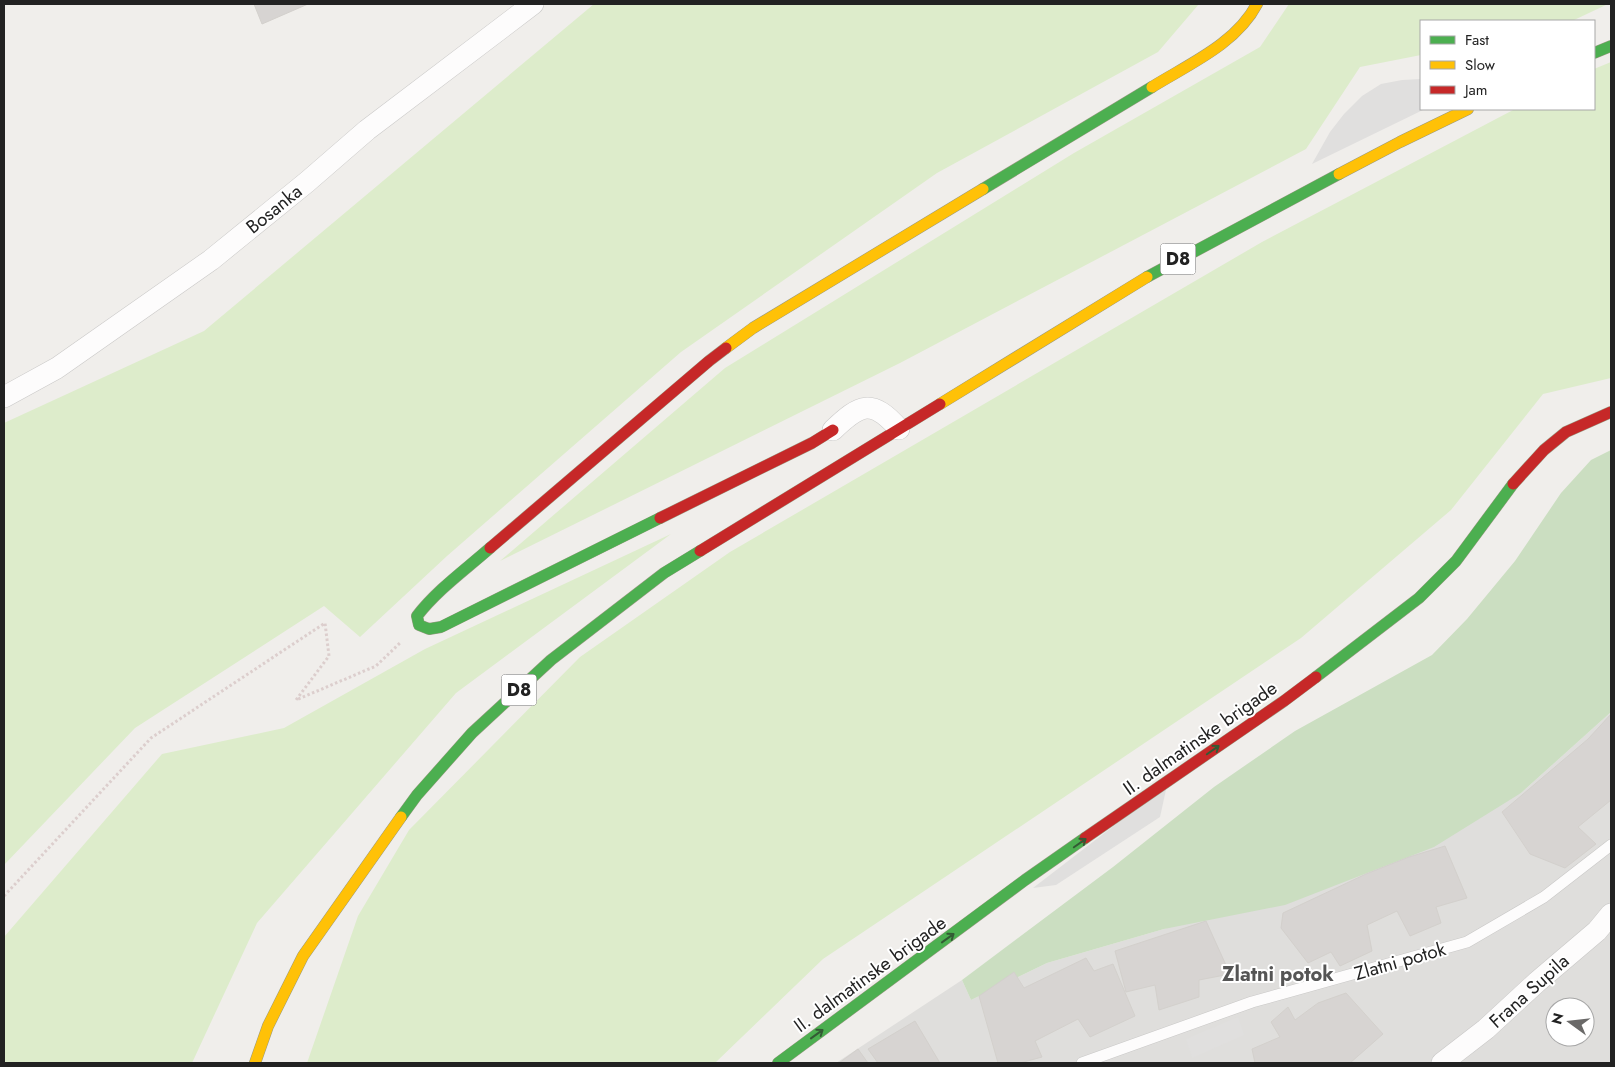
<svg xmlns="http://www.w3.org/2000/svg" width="1615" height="1067" font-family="Jost,sans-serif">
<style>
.residential{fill:#dfdedc;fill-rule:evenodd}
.grass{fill:#ddeccb}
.forest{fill:#cbdec1}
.parking{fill:#e0dfde}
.building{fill:#d7d4d2;stroke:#d3d0cc}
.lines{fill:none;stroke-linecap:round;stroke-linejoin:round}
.lane-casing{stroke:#c9c8c7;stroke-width:12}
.street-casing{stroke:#c9c8c7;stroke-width:22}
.fast-casing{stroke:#999a82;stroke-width:12}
.slow-casing{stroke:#999a82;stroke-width:12}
.jam-casing{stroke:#999a82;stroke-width:12}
.path{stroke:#dccecd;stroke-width:3;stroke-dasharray:2.5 2.5;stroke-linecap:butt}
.lane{stroke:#fdfcfc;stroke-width:11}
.street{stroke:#fdfcfc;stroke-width:21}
.fast{stroke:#4caf50;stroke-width:11}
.slow{stroke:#ffc107;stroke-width:11}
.jam{stroke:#c62828;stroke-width:11}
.oneway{stroke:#335a34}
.labels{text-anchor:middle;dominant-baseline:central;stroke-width:4;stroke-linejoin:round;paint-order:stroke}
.shield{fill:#fff;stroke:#646464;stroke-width:1}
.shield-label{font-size:18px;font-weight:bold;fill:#222}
.street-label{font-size:19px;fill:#222;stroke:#fff}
.neighbourhood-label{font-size:20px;font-weight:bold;fill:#555;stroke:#fff}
</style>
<rect width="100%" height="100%" fill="#f0eeeb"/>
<path class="residential" d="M1611 712V1063H836L962 980 971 1000 1047 963 1164 929 1521 793ZM1555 1007H1585V1037H1555Z"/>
<g class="grass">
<polygon points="594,4 1199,4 1158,52 937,173 681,352 447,556 360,637 324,606 135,728 4,865 4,423 204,331"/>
<polygon points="1289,4 1608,4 1572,21 1421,21 1421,55 1360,67 1306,149 900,363 500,561 725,368 1074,153 1260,47"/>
<polygon points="1611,62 1611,378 1543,394 1451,510 1301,638 823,959 715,1063 307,1063 358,916 409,830 580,657 730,552 1262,242 1515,109 1594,109 1594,69"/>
<polygon points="671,534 456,693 257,923 192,1063 4,1063 4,937 162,754 284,728 425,649"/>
</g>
<polygon class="forest" points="1611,450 1611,712 1521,793 1434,847 1285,905 1164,929 1047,963 971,1000 962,980 1113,867 1214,787 1295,731 1432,655 1467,619 1515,561 1561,493 1591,460"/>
<g class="parking">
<polygon points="1421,79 1421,109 1425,109 1312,164 1330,132 1344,114 1362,96 1381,84 1402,80"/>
<polygon points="1167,785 1160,817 1056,885 1033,888"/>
<polygon points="1238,1017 1244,1035 1192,1058 1186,1039"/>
</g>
<g class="building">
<polygon points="254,4 308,4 262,24"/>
<polygon points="1611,714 1611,800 1578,827 1596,844 1565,868 1530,854 1502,812 1588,739"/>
<polygon points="1445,846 1467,898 1436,907 1441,923 1410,936 1397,911 1367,925 1372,951 1340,966 1331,952 1308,963 1281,928 1283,913 1366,874 1409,857"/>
<polygon points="1206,921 1230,974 1199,980 1199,997 1159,1010 1155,985 1126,992 1115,951"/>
<polygon points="1086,958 1094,971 1113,964 1135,1016 1090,1037 1078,1019 1035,1041 1042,1057 1020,1063 998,1063 979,996 1014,972 1024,988"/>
<polygon points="1346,993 1383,1034 1350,1063 1255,1063 1252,1049 1280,1037 1271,1022 1288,1007 1295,1020 1318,1003"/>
<polygon points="915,1021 940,1063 878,1063 868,1049"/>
<polygon points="858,1049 868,1063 839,1063"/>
</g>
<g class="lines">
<defs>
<polyline id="lane" points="1082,1063 1252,1002 1467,942 1544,897 1611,845"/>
<g id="street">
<polyline points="4,397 57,368 211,260 307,182 367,130 533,4"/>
<path d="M833 430C860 404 872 398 899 429"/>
<polyline points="1442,1063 1486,1029 1537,982 1597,931 1611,914"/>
</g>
<g id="fast">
<polyline points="1594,53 1611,46"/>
<polyline points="983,189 1152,87"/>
<polyline points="1147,277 1339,174"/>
<path d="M490 548C465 570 437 590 417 616L419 625 429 629 441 627 660 518"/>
<polyline points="1316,677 1419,598 1456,561 1513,484"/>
<polyline points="401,817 417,795 472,733 551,660 664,573 700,551"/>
<polyline points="778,1063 1025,880 1085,838"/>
</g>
<g id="slow">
<path d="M1152 87C1189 64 1236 44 1257 4"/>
<polyline points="1339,174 1400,142 1468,109"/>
<polyline points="726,348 753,328 983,189"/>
<polyline points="940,404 1147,277"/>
<polyline points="255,1063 268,1026 303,956 401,817"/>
</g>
<g id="jam">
<polyline points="1513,484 1544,450 1566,432 1611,412"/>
<polyline points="660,518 812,443 833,430"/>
<polyline points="490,548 709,361 726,348"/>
<polyline points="700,551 940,404"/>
<polyline points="1085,838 1284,701 1316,677"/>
</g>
</defs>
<use href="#lane" class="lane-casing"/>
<use href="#street" class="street-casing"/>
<use href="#fast" class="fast-casing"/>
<use href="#slow" class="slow-casing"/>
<use href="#jam" class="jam-casing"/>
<polyline class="path" points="4,896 151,738 325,623 329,656 296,700 376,666 401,642"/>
<use href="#lane" class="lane"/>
<use href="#street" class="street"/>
<use href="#fast" class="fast"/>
<use href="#slow" class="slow"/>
<use href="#jam" class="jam"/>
</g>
<defs><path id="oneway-shaft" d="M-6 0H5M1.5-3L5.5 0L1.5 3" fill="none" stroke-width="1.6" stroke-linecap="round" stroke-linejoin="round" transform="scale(1.25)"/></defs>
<g class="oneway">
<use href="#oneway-shaft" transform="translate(1213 750) rotate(-35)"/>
<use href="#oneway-shaft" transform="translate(1080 843) rotate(-35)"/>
<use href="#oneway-shaft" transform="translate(948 938) rotate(-36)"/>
<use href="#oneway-shaft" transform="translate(817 1034) rotate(-36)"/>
</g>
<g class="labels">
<g class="shield">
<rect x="1160.5" y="243.5" width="35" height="31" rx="4"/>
<rect x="501.5" y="674.5" width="35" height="31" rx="4"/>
</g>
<g class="shield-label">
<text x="1178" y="259">D8</text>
<text x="519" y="690">D8</text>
</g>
<g class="street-label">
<text transform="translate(274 209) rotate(-39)">Bosanka</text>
<text transform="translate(1200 738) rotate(-35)">II. dalmatinske brigade</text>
<text transform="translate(1400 961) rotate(-16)">Zlatni potok</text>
<text transform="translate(870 974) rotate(-36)">II. dalmatinske brigade</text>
<text transform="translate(1529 991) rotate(-42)">Frana Supila</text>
</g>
<g class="neighbourhood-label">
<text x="1278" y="974">Zlatni potok</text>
</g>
</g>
<rect width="1615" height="1067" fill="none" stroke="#222222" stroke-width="10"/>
<rect x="1420" y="20" width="175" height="90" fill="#ffffff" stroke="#a7a7a7"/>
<rect x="1430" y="36" width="25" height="8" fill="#4caf50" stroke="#a7a7a7"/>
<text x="1465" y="45" font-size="15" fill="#222222">Fast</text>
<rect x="1430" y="61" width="25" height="8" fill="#ffc107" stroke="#a7a7a7"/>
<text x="1465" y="70" font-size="15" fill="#222222">Slow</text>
<rect x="1430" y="86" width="25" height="8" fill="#c62828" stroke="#a7a7a7"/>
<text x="1465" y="95" font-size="15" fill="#222222">Jam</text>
<g transform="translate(1570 1022) rotate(285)"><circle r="24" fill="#ffffff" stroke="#a7a7a7"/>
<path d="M0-4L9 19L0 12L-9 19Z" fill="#6a6968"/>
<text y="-8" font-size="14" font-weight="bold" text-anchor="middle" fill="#222222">N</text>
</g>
</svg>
